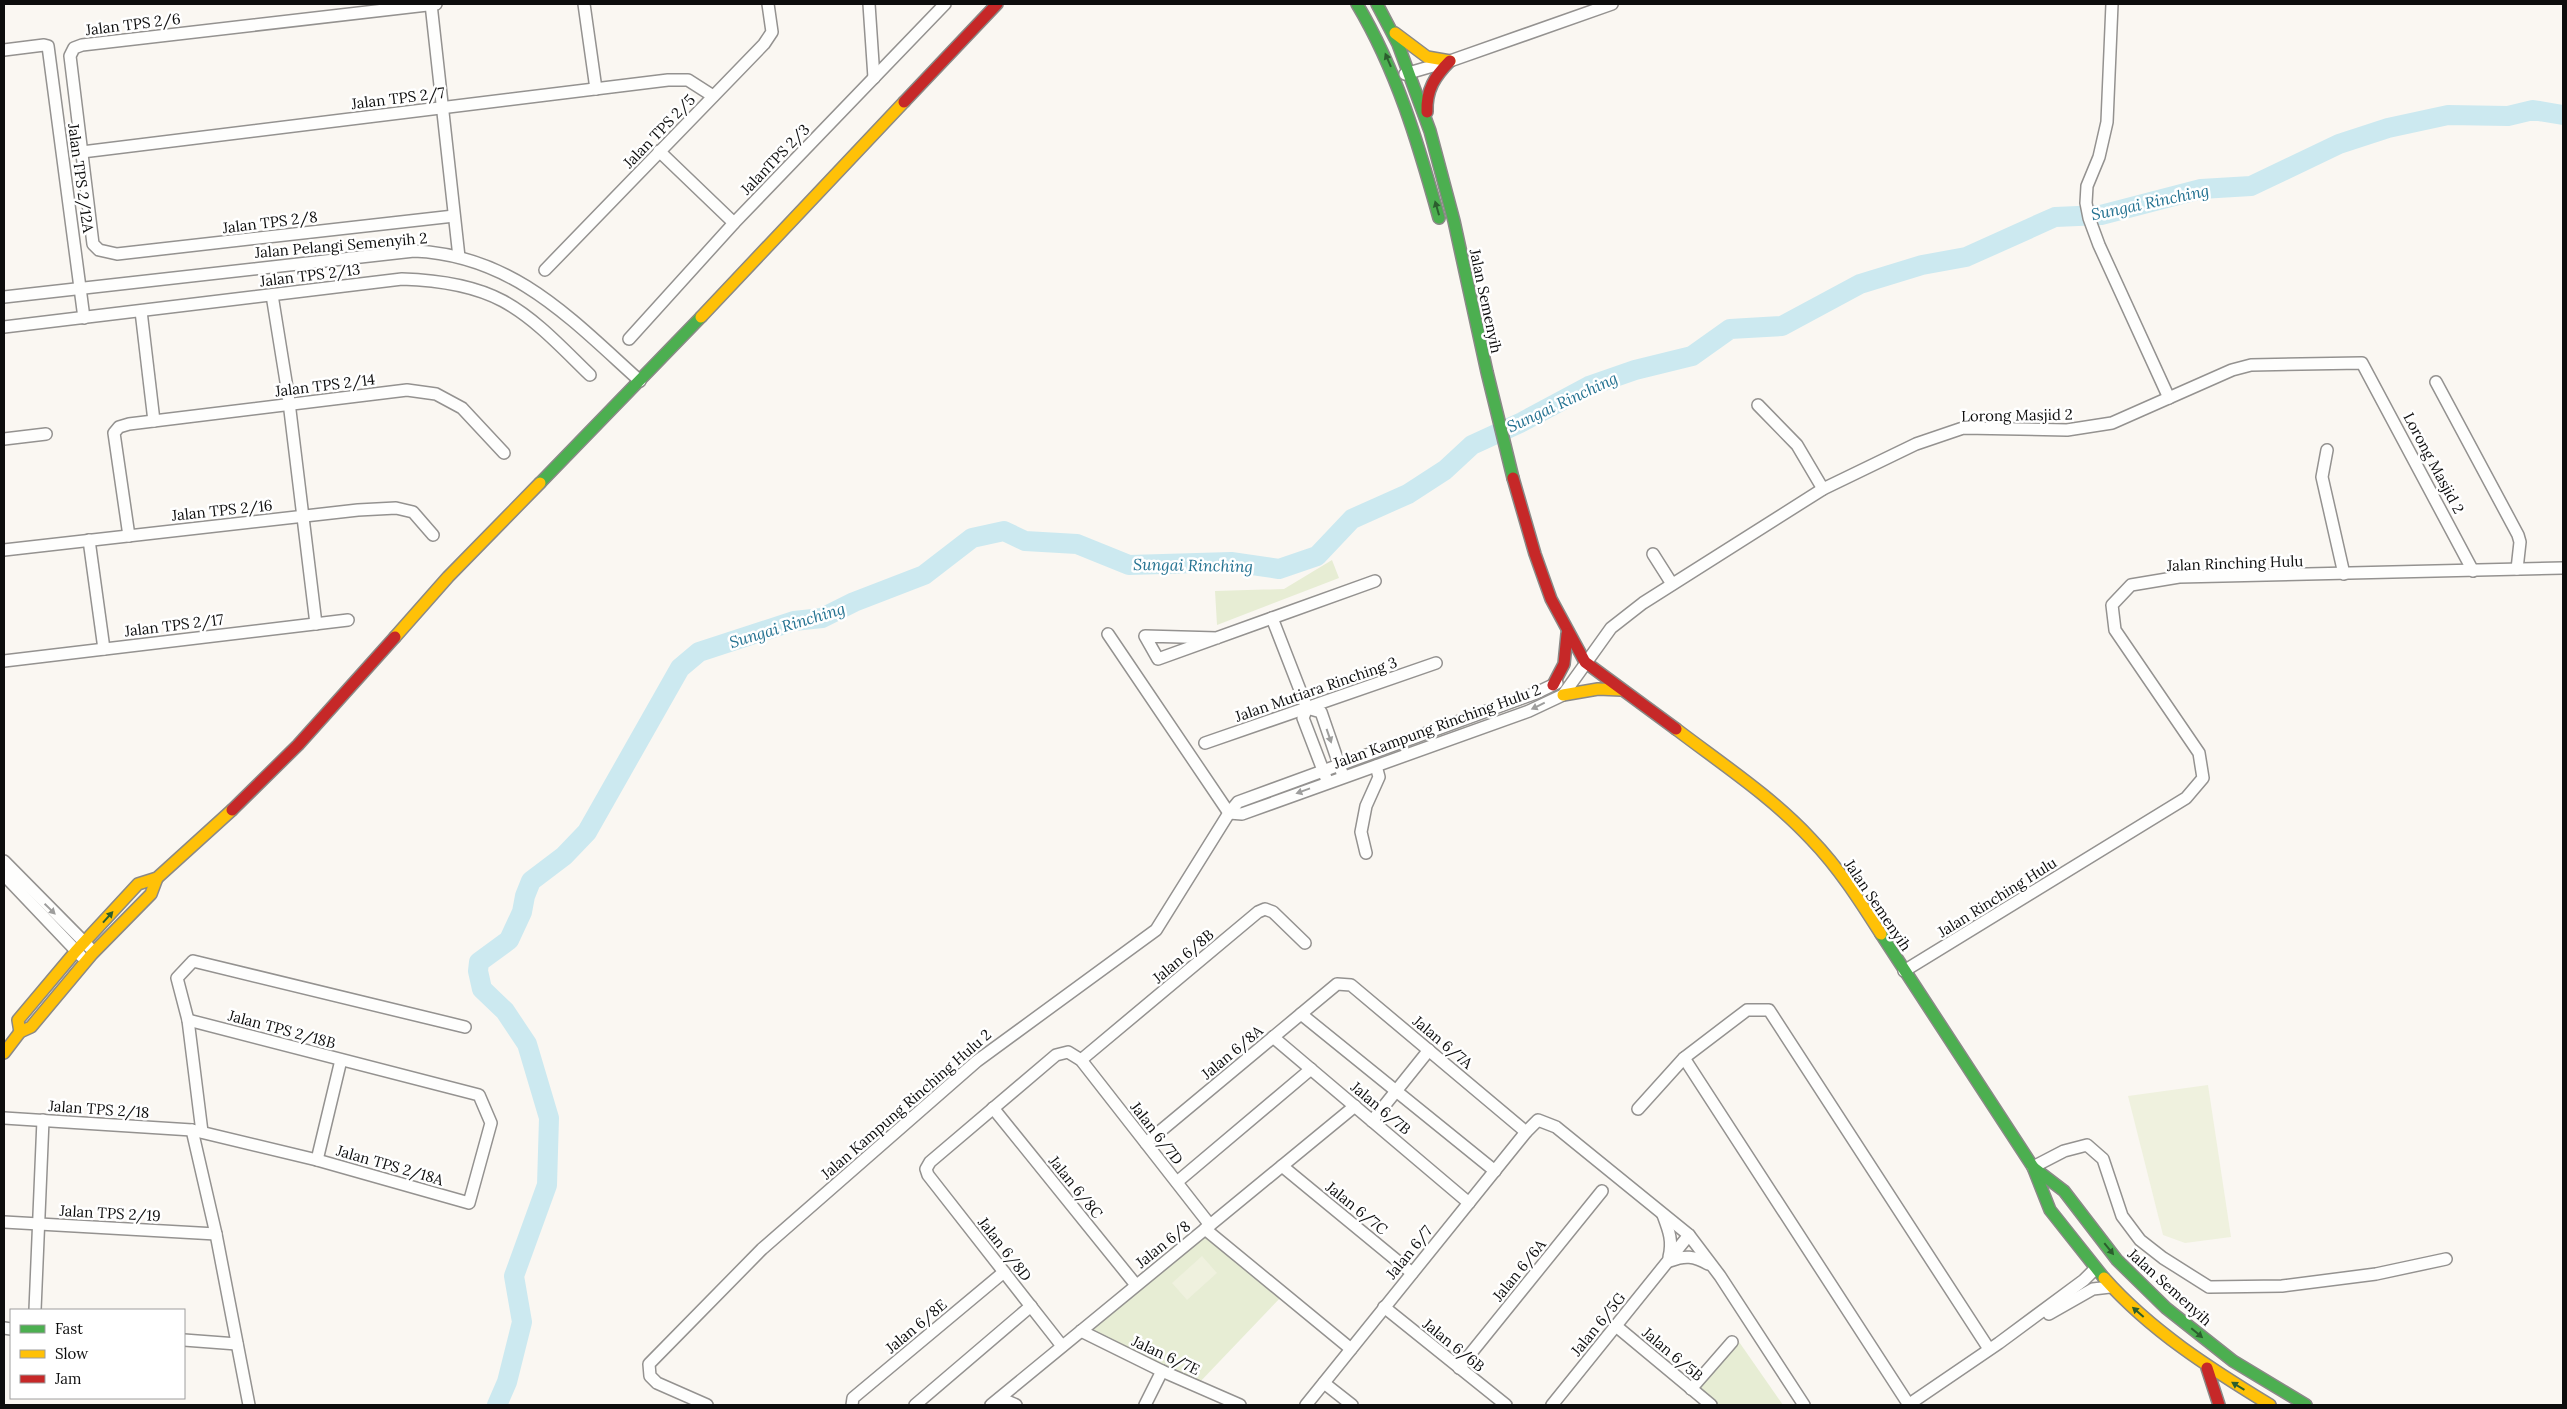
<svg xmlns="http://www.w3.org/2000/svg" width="2567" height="1409" font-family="Lora,serif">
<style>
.green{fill:#e7edd4}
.pitch{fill:#eff1de}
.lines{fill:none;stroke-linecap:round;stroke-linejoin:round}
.river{stroke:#cce9f0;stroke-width:20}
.street-casing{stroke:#949290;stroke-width:14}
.fast-casing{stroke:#8a8987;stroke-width:14}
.slow-casing{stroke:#8a8987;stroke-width:14}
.jam-casing{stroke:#8a8987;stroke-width:14}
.street{stroke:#fefefd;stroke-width:11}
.fast{stroke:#4caf50;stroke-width:11}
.slow{stroke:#ffc107;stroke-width:11}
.jam{stroke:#c62828;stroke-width:11}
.oneway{fill:#2c5e2e}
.oneway2{fill:#9e9e9d}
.labels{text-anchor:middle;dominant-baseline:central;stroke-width:5;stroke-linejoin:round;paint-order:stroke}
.street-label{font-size:15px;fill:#0d0d0d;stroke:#fff}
.water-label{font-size:16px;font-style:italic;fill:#247291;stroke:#fff}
</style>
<rect width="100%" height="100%" fill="#faf7f2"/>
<g class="green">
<polygon points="1332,560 1339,578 1217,625 1215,591 1284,589"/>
<polygon points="1204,1231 1283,1295 1198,1384 1085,1330"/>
<polygon points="1737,1339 1783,1405 1718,1405 1696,1388"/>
</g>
<g class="pitch">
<polygon points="2208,1085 2231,1237 2185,1243 2163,1235 2128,1096"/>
<polygon points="1202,1256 1217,1273 1187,1300 1172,1283"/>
</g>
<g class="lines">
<polyline class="river" points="497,1405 507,1382 522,1322 514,1276 547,1185 549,1118 527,1044 505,1011 482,989 478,971 479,962 509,940 522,912 525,896 531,881 564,856 587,832 680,668 699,652 794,621 822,618 854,602 924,575 972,538 1004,531 1025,541 1077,544 1129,565 1231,562 1279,569 1317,556 1352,519 1408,494 1445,470 1472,445 1522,422 1589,386 1635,370 1692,356 1730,329 1782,326 1860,284 1922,265 1966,257 2055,217 2101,215 2201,189 2251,186 2339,144 2388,128 2448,115 2508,116 2533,110 2563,115"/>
<defs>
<g id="street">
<polyline points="431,4 459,257"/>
<polyline points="436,4 82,45 74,48 70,56 93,244 99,250 117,254 454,216"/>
<polyline points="584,4 596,89"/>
<polyline points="869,4 874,78"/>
<polyline points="2112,4 2107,122 2099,157 2087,186 2086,203 2089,218 2099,245 2169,398"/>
<polyline points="4,50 44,45 48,46 84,318"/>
<polyline points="1405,74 1450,61 1612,4"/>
<polyline points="659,151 734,223"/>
<polyline points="82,152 668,80 688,80 713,96"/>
<polyline points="545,270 764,44 772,32 768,4"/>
<polyline points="272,295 288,394 316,624"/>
<path d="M4 297 414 251C513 255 571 319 640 381"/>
<polyline points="141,311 154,421"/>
<path d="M4 327 402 279C435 280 473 285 503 301 536 319 563 349 590 375"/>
<polyline points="629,339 734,223 945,4"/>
<polyline points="2436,382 2518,535 2520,542 2517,569"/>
<polyline points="1758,405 1797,445 1823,489"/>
<polyline points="4,439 46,434"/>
<polyline points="2327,450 2322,477 2344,574"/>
<polyline points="129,536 114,433 119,427 129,424 407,390 436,394 462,408 504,453"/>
<polyline points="89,540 104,649"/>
<polyline points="4,550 358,510 396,508 413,512 433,535"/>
<polyline points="1653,554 1672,584"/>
<polyline points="1272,618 1307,708"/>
<polyline points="1108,634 1229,813 1242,814 1529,711 1563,695 1611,628 1643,603 1823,489 1916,444 1963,428 2067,430 2112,423 2232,370 2251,365 2362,363 2473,571"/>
<path d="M1217 638 1145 636 1158 659C1230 633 1302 607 1375 581"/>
<polyline points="4,661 348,620"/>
<polyline points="1205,743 1436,663"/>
<polyline points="1326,778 1303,718 1307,708 1321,712 1342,773"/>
<polyline points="1366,853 1361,832 1366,806 1379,777 1376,766"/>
<polyline points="4,861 89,947"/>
<polyline points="4,875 81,956"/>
<polyline points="1904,971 2186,798 2203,778 2199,753 2115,630 2112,605 2131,585 2179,577 2563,568"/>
<polyline points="1301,1014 1495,1171"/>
<polyline points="1273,1037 1469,1203"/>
<polyline points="1684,1058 1909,1405"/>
<polyline points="1081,1060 1258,912 1265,909 1273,912 1305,943"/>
<polyline points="993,1108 1136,1285"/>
<polyline points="1638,1109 1684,1058 1747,1010 1769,1010 1989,1349"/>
<polyline points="4,1118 192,1130 317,1160 469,1203 491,1123 479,1095 188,1020"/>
<polyline points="1372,1121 1429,1050"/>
<polyline points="192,1130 216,1234 249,1405"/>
<polyline points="202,1132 188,1020 177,978 193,961 465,1027"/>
<polyline points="1146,1143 1337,984 1351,985 1526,1132"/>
<polyline points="317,1160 341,1060"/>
<polyline points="1282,1166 1412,1273"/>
<polyline points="2033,1167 2064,1151 2087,1145 2103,1159 2122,1216 2140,1240 2163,1258 2209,1287 2282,1286 2376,1274 2446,1259"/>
<polyline points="1177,1182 1311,1069"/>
<path d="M1663 1215C1669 1231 1673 1241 1669 1257"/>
<polyline points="4,1222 216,1234"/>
<polyline points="1205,1229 1351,1349"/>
<path d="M1670 1261C1685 1255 1694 1256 1708 1264"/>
<polyline points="1384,1307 1506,1405"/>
<polyline points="35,1310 43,1120"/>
<polyline points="2049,1314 2093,1289 2110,1287"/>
<polyline points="1616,1326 1711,1405"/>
<polyline points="4,1328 11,1329"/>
<polyline points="1081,1331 1162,1371 1240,1405"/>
<polyline points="184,1340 237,1344"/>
<polyline points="1062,1346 928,1175 926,1169 930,1162 1056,1055 1068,1052 1081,1060 1210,1225"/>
<polyline points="1459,1368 1602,1191"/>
<polyline points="1324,1383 1352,1405"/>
<polyline points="1691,1389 1732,1342"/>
<polyline points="1000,1398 1016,1405"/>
<polyline points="707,1405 657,1383 650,1376 649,1364 762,1249 977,1061 1156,930 1229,813 1238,802 1536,693 1557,683"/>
<polyline points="852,1405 853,1398 1004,1272"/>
<polyline points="915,1405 1031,1306"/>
<polyline points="991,1405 1355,1106"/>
<polyline points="1145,1405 1162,1371"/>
<polyline points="1306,1405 1526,1132 1538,1120 1556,1127 1689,1235 1720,1276 1804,1405"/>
<polyline points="1552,1405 1689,1235"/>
<polyline points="1908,1405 1999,1343 2084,1280 2094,1270"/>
</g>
<g id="fast">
<path d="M1357 4C1397 71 1418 143 1439 218"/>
<polyline points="1377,4 1398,44 1430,131 1454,221 1487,372 1513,478"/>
<polyline points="540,483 701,317"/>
<polyline points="1881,934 2033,1167 2050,1210 2104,1278"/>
<polyline points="2034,1168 2064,1191 2117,1260 2166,1308 2233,1361 2306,1405"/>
</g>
<g id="slow">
<polyline points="1395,33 1427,57 1450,61"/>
<polyline points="701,317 904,102"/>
<polyline points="395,637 448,577 540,483"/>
<polyline points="1563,695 1598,689 1621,690"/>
<path d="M1676 729C1722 764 1772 797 1811 839 1839 868 1860 901 1881 934"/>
<polyline points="20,1032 18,1020 76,951 138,884 157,878 232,810"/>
<polyline points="4,1053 20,1032 31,1027 92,954 151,894 157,878"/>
<path d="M2104 1278C2151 1331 2211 1369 2270 1405"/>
</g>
<g id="jam">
<polyline points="904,102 997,4"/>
<path d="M1427 112C1426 90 1435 76 1450 61"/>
<polyline points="1513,478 1535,554 1551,599 1585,662 1676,729"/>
<polyline points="1553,685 1564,664 1567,634"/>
<polyline points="232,810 298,745 395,637"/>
<polyline points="2207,1368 2219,1405"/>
</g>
</defs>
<use href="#street" class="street-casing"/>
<use href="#fast" class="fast-casing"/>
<use href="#slow" class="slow-casing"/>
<use href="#jam" class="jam-casing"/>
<use href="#street" class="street"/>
<use href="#fast" class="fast"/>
<use href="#slow" class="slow"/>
<use href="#jam" class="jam"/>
</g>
<defs><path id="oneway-solid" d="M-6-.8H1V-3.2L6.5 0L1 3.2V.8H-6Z" transform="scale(1.25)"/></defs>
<g class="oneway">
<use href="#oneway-solid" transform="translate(1388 60) rotate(-113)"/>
<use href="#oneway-solid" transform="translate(1437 208) rotate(-106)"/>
<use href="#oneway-solid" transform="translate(108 917) rotate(-48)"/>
<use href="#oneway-solid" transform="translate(2109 1249) rotate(51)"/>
<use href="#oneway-solid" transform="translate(2138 1312) rotate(-139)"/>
<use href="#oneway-solid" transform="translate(2197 1333) rotate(40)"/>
<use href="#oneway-solid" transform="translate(2238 1386) rotate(-149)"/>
</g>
<g class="oneway2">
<use href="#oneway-solid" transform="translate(1538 706) rotate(154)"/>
<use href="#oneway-solid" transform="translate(1329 736) rotate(71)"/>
<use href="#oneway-solid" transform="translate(1303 791) rotate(160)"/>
<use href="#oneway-solid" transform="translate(50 909) rotate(44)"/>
</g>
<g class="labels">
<g class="street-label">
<text transform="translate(133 24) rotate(-7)">Jalan TPS 2/6</text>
<text transform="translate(398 98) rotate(-7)">Jalan TPS 2/7</text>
<text transform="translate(659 131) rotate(-46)">Jalan TPS 2/5</text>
<text transform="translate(775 159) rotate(-46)">JalanTPS 2/3</text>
<text transform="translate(81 178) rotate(82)">Jalan TPS 2/12A</text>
<text transform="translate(270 222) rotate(-7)">Jalan TPS 2/8</text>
<text transform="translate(341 245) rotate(-5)">Jalan Pelangi Semenyih 2</text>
<text transform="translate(310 275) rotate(-7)">Jalan TPS 2/13</text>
<text transform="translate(1486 301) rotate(78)">Jalan Semenyih</text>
<text transform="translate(325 385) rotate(-7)">Jalan TPS 2/14</text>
<text transform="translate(2017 415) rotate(-1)">Lorong Masjid 2</text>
<text transform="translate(2434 463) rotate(62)">Lorong Masjid 2</text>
<text transform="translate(222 510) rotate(-6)">Jalan TPS 2/16</text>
<text transform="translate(2235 563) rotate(-2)">Jalan Rinching Hulu</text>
<text transform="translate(174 625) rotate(-7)">Jalan TPS 2/17</text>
<text transform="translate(1316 689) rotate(-19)">Jalan Mutiara Rinching 3</text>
<text transform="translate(1437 726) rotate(-20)">Jalan Kampung Rinching Hulu 2</text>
<text transform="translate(1997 897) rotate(-32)">Jalan Rinching Hulu</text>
<text transform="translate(1878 905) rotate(56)">Jalan Semenyih</text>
<text transform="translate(1183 956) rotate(-40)">Jalan 6/8B</text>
<text transform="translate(282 1029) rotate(15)">Jalan TPS 2/18B</text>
<text transform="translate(1443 1042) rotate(40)">Jalan 6/7A</text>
<text transform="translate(1232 1052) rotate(-40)">Jalan 6/8A</text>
<text transform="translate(906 1104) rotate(-41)">Jalan Kampung Rinching Hulu 2</text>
<text transform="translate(1381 1108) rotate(40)">Jalan 6/7B</text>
<text transform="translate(99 1109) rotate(4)">Jalan TPS 2/18</text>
<text transform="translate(1157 1133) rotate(52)">Jalan 6/7D</text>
<text transform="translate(390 1165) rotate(16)">Jalan TPS 2/18A</text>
<text transform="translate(1076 1187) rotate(51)">Jalan 6/8C</text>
<text transform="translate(1357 1208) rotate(39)">Jalan 6/7C</text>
<text transform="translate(110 1213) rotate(3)">Jalan TPS 2/19</text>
<text transform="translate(1163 1244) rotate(-39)">Jalan 6/8</text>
<text transform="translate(1005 1249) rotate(52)">Jalan 6/8D</text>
<text transform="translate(1409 1252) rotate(-51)">Jalan 6/7</text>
<text transform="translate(1519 1270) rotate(-51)">Jalan 6/6A</text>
<text transform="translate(2170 1287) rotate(42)">Jalan Semenyih</text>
<text transform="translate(1598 1324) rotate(-51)">Jalan 6/5G</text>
<text transform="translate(916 1326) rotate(-40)">Jalan 6/8E</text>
<text transform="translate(1454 1345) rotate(39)">Jalan 6/6B</text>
<text transform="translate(1673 1354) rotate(40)">Jalan 6/5B</text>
<text transform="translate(1166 1355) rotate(25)">Jalan 6/7E</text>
</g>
<g class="water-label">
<text transform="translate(2150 202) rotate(-12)">Sungai Rinching</text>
<text transform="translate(1562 402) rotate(-25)">Sungai Rinching</text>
<text transform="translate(1193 565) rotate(1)">Sungai Rinching</text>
<text transform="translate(787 625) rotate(-17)">Sungai Rinching</text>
</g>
</g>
<rect width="2567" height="1409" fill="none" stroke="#0d0d0d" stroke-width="10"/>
<rect x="10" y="1309" width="175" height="90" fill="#ffffff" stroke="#9e9e9e"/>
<rect x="20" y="1325" width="25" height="8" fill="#4caf50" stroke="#9e9e9e"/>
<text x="55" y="1334" font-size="15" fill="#0d0d0d">Fast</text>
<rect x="20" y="1350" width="25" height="8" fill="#ffc107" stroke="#9e9e9e"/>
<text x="55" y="1359" font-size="15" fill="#0d0d0d">Slow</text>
<rect x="20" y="1375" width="25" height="8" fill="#c62828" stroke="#9e9e9e"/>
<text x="55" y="1384" font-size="15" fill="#0d0d0d">Jam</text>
</svg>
